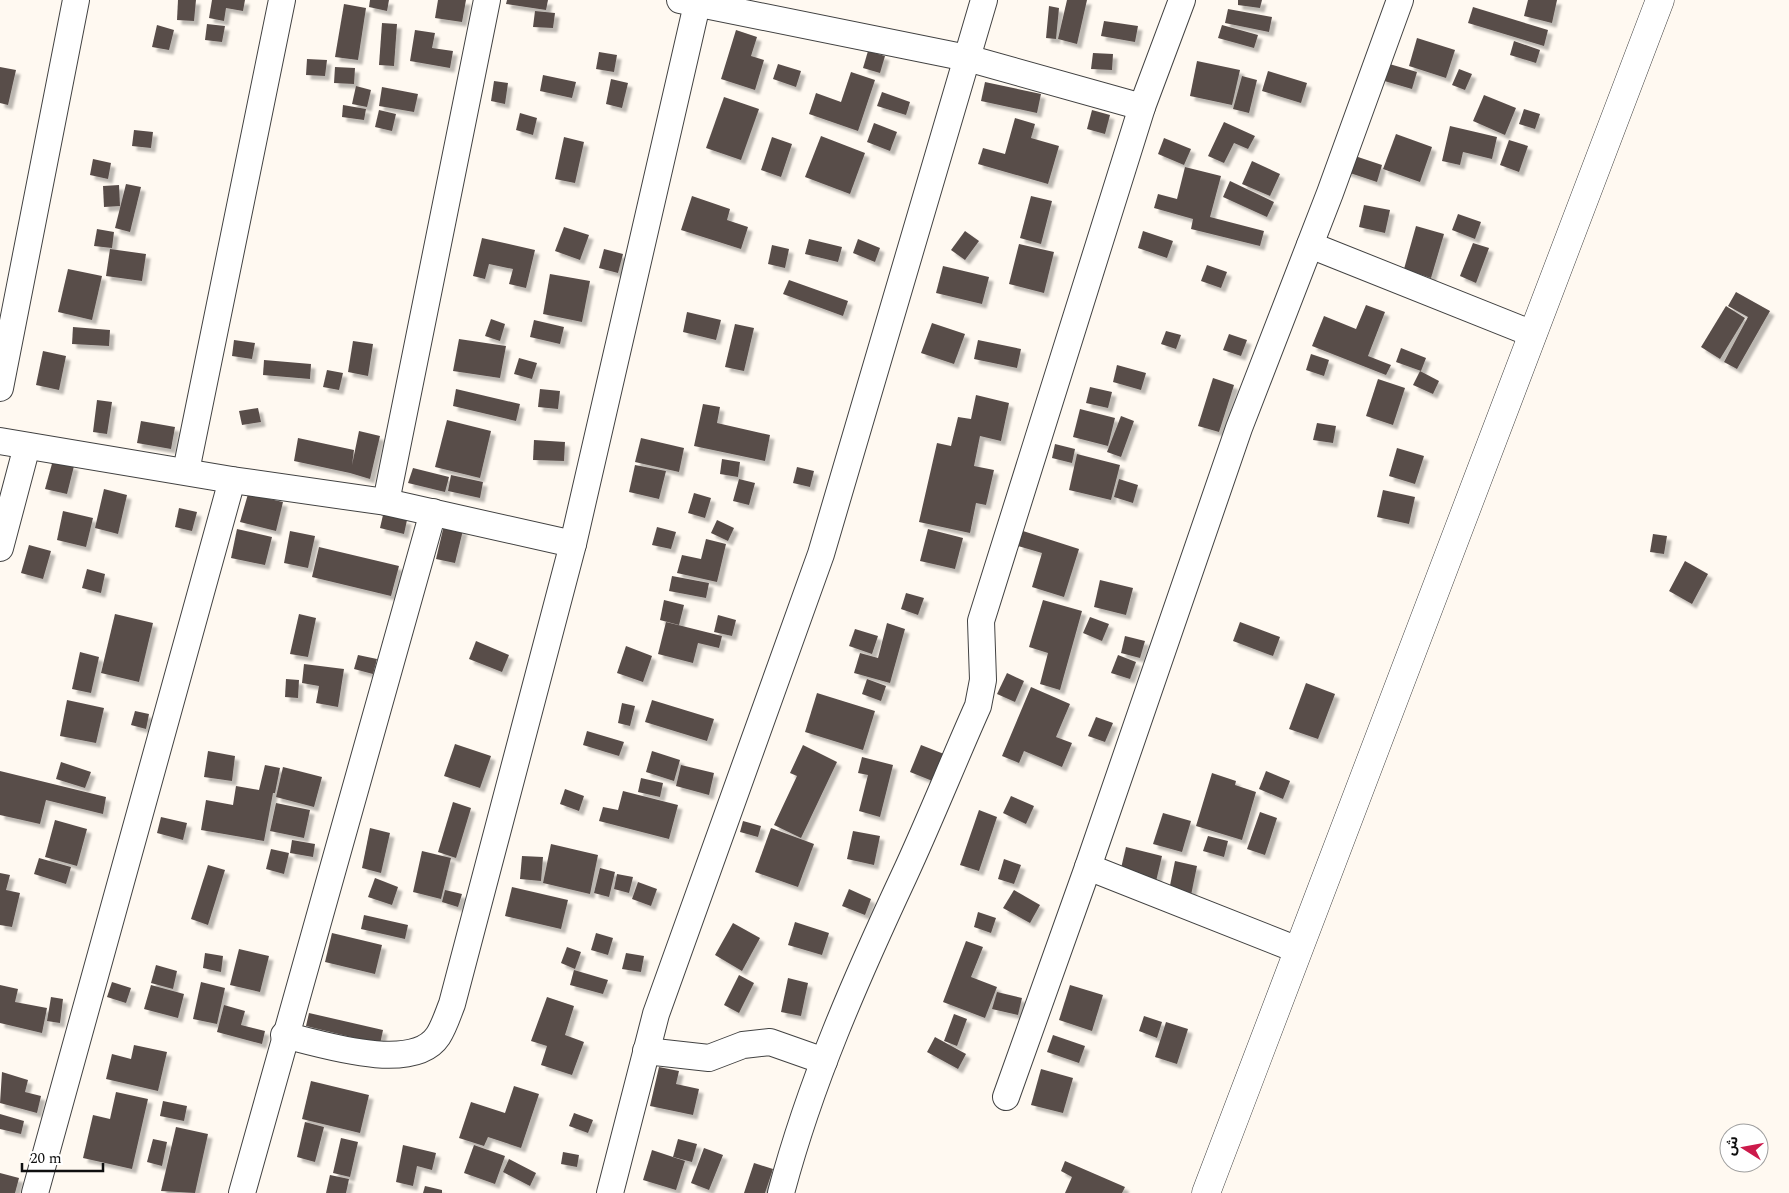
<svg xmlns="http://www.w3.org/2000/svg" width="1789" height="1193" font-family="Spectral,'Noto Sans Arabic',serif">
<style>
.building{fill:#594d4a;filter:url(#shadow)}
.lines{fill:none;stroke-linecap:round;stroke-linejoin:round}
.minor-casing{stroke:#424242;stroke-width:28}
.tertiary-casing{stroke:#424242;stroke-width:29}
.minor{stroke:#fff;stroke-width:26}
.tertiary{stroke:#fff;stroke-width:28}
</style>
<defs>
<filter id="shadow"><feDropShadow dx="4.5" dy="4.5" stdDeviation="1" flood-color="#0004"/></filter>
</defs>
<rect width="100%" height="100%" fill="#fff9f1"/>
<g class="building">
<polygon points="178,0 196,0 194,21 177,20"/>
<polygon points="212,0 245,0 243,11 226,8 224,21 209,18"/>
<polygon points="370,0 389,0 387,11 369,7"/>
<polygon points="438,0 466,0 462,22 435,18"/>
<polygon points="507,0 548,0 546,10 506,4"/>
<polygon points="1067,0 1087,0 1077,44 1058,39"/>
<polygon points="1238,0 1262,0 1260,8 1238,5"/>
<polygon points="1528,0 1557,0 1552,23 1524,16"/>
<polygon points="344,4 366,8 358,60 335,57"/>
<polygon points="1049,6 1059,8 1056,39 1046,38"/>
<polygon points="1473,7 1548,30 1544,46 1468,23"/>
<polygon points="1228,9 1272,17 1269,32 1225,23"/>
<polygon points="535,11 555,13 553,28 533,27"/>
<polygon points="1104,21 1138,26 1135,42 1101,36"/>
<polygon points="382,23 397,24 394,66 379,65"/>
<polygon points="207,24 225,26 222,42 205,40"/>
<polygon points="157,25 174,30 169,50 152,47"/>
<polygon points="1222,25 1258,35 1254,48 1218,38"/>
<polygon points="415,30 435,33 432,48 453,51 450,68 410,61"/>
<polygon points="736,30 757,37 751,56 764,60 755,90 721,79"/>
<polygon points="1417,38 1455,50 1446,78 1409,66"/>
<polygon points="1514,41 1540,50 1536,63 1510,55"/>
<polygon points="868,51 885,56 880,73 863,68"/>
<polygon points="599,52 617,55 614,72 596,69"/>
<polygon points="1093,53 1113,54 1112,70 1091,69"/>
<polygon points="307,59 327,60 325,76 306,75"/>
<polygon points="1197,61 1240,70 1232,105 1190,96"/>
<polygon points="1386,63 1417,72 1412,89 1381,80"/>
<polygon points="778,64 801,71 796,87 773,79"/>
<polygon points="0,67 16,70 8,105 0,103"/>
<polygon points="335,67 355,68 354,84 334,83"/>
<polygon points="1459,69 1472,74 1465,90 1452,85"/>
<polygon points="1268,71 1307,83 1301,103 1262,91"/>
<polygon points="851,72 875,80 858,131 809,114 816,93 841,102"/>
<polygon points="543,75 576,82 572,98 540,91"/>
<polygon points="1242,76 1257,80 1249,113 1233,109"/>
<polygon points="611,79 628,83 622,108 606,104"/>
<polygon points="494,81 508,83 505,104 491,101"/>
<polygon points="985,82 1041,94 1037,113 981,101"/>
<polygon points="356,86 371,90 367,107 352,104"/>
<polygon points="382,87 418,94 414,112 379,106"/>
<polygon points="882,92 910,102 906,115 877,106"/>
<polygon points="1484,95 1516,108 1505,135 1473,121"/>
<polygon points="724,97 759,109 741,160 706,148"/>
<polygon points="343,105 366,109 364,120 342,117"/>
<polygon points="1524,109 1540,114 1535,129 1519,124"/>
<polygon points="379,110 396,114 392,131 375,127"/>
<polygon points="1092,110 1110,115 1105,134 1087,129"/>
<polygon points="520,113 537,118 533,135 516,130"/>
<polygon points="1015,118 1035,124 1031,138 1059,146 1048,184 978,164 983,148 1005,154"/>
<polygon points="1224,122 1255,136 1248,149 1234,143 1224,163 1208,156"/>
<polygon points="874,123 897,132 890,151 867,142"/>
<polygon points="1450,126 1497,137 1492,159 1463,152 1460,165 1442,161"/>
<polygon points="134,130 153,132 151,148 132,146"/>
<polygon points="1396,134 1432,147 1420,182 1383,169"/>
<polygon points="821,136 865,153 850,194 805,177"/>
<polygon points="564,137 584,142 575,183 555,179"/>
<polygon points="772,137 792,144 781,177 761,170"/>
<polygon points="1164,138 1191,149 1184,165 1158,154"/>
<polygon points="1509,140 1528,146 1519,172 1500,165"/>
<polygon points="1349,154 1382,165 1377,182 1344,171"/>
<polygon points="93,159 111,163 108,179 90,175"/>
<polygon points="1252,161 1280,174 1270,196 1242,184"/>
<polygon points="1185,167 1221,176 1210,217 1264,231 1260,246 1191,229 1193,219 1154,208 1158,194 1177,199"/>
<polygon points="1230,181 1274,202 1267,217 1223,197"/>
<polygon points="126,184 141,187 130,232 115,228"/>
<polygon points="119,185 120,206 104,207 103,186"/>
<polygon points="692,196 730,209 727,220 748,227 741,249 681,230"/>
<polygon points="1031,196 1052,201 1041,244 1020,238"/>
<polygon points="1364,205 1390,210 1385,233 1359,227"/>
<polygon points="1458,214 1481,222 1475,239 1452,230"/>
<polygon points="1416,226 1444,234 1431,278 1404,269"/>
<polygon points="564,227 589,235 580,260 555,251"/>
<polygon points="97,229 114,232 112,248 94,246"/>
<polygon points="965,231 979,241 965,260 951,250"/>
<polygon points="1143,231 1173,241 1167,258 1138,248"/>
<polygon points="482,238 535,250 526,288 509,284 513,269 489,264 485,279 473,276"/>
<polygon points="809,239 842,247 838,262 805,254"/>
<polygon points="858,239 880,248 875,262 853,253"/>
<polygon points="1473,243 1489,248 1476,283 1460,276"/>
<polygon points="1019,244 1054,252 1044,293 1009,284"/>
<polygon points="772,245 789,249 785,268 768,264"/>
<polygon points="110,249 146,254 142,281 106,276"/>
<polygon points="604,249 623,254 618,273 599,268"/>
<polygon points="1207,265 1227,272 1221,288 1201,281"/>
<polygon points="943,266 989,277 982,304 936,293"/>
<polygon points="68,269 102,276 92,320 58,312"/>
<polygon points="550,274 590,281 582,322 543,314"/>
<polygon points="789,280 848,301 843,316 783,294"/>
<polygon points="1736,292 1770,311 1737,369 1724,362 1748,317 1728,306"/>
<polygon points="1366,305 1385,312 1368,356 1391,365 1386,375 1312,346 1324,316 1356,329"/>
<polygon points="1726,306 1745,318 1720,359 1701,347"/>
<polygon points="687,312 721,320 716,340 683,332"/>
<polygon points="491,319 505,324 500,341 485,336"/>
<polygon points="534,320 564,327 560,344 530,337"/>
<polygon points="932,323 965,334 954,364 921,353"/>
<polygon points="735,324 754,328 744,371 725,367"/>
<polygon points="73,327 110,330 109,346 72,344"/>
<polygon points="1166,331 1181,335 1176,349 1161,344"/>
<polygon points="1229,334 1247,340 1241,356 1223,350"/>
<polygon points="459,339 506,346 500,378 453,371"/>
<polygon points="234,340 255,343 252,359 232,356"/>
<polygon points="978,340 1021,349 1017,368 974,359"/>
<polygon points="353,341 373,344 368,376 348,372"/>
<polygon points="1401,348 1426,358 1421,371 1396,362"/>
<polygon points="43,351 66,356 59,390 36,385"/>
<polygon points="1311,354 1329,360 1324,376 1306,370"/>
<polygon points="519,358 537,363 532,379 514,374"/>
<polygon points="264,360 311,364 310,379 263,375"/>
<polygon points="1117,365 1146,373 1141,390 1113,382"/>
<polygon points="327,370 343,373 339,390 323,387"/>
<polygon points="1420,371 1439,381 1433,394 1413,385"/>
<polygon points="1213,378 1234,385 1219,432 1198,426"/>
<polygon points="1378,379 1405,388 1393,425 1366,416"/>
<polygon points="1090,387 1112,392 1108,408 1086,403"/>
<polygon points="456,389 520,404 516,421 453,406"/>
<polygon points="540,389 560,391 558,409 538,407"/>
<polygon points="976,395 1009,403 1001,441 980,436 974,466 994,470 986,505 976,503 970,533 919,522 937,443 951,446 958,417 971,419"/>
<polygon points="97,400 112,402 107,434 93,432"/>
<polygon points="703,404 720,407 717,423 770,435 765,461 694,446"/>
<polygon points="258,408 261,422 242,425 239,411"/>
<polygon points="1080,409 1115,418 1108,446 1073,437"/>
<polygon points="1121,416 1134,421 1121,457 1107,452"/>
<polygon points="447,420 491,431 480,478 435,467"/>
<polygon points="141,421 175,427 171,449 137,443"/>
<polygon points="1317,423 1336,426 1333,443 1313,440"/>
<polygon points="359,431 380,436 370,479 350,473 294,461 298,438 354,450 352,465"/>
<polygon points="641,438 684,448 679,472 635,462"/>
<polygon points="534,440 565,442 564,461 533,460"/>
<polygon points="1055,444 1075,449 1072,463 1052,458"/>
<polygon points="1397,448 1424,456 1415,484 1389,476"/>
<polygon points="1077,454 1120,465 1111,500 1069,490"/>
<polygon points="722,459 740,462 738,477 720,474"/>
<polygon points="53,460 74,466 67,494 45,489"/>
<polygon points="635,465 666,471 659,499 629,492"/>
<polygon points="797,467 814,471 810,487 793,483"/>
<polygon points="413,468 449,477 445,492 408,483"/>
<polygon points="451,475 483,482 480,498 448,491"/>
<polygon points="739,479 755,483 749,505 733,501"/>
<polygon points="1119,479 1138,485 1133,503 1114,497"/>
<polygon points="104,489 127,495 118,534 95,528"/>
<polygon points="1383,490 1415,497 1409,524 1377,517"/>
<polygon points="694,493 711,498 705,518 688,513"/>
<polygon points="248,494 283,502 276,531 240,522"/>
<polygon points="179,508 197,512 192,531 175,527"/>
<polygon points="63,511 93,518 86,547 57,540"/>
<polygon points="383,515 407,520 404,534 380,528"/>
<polygon points="717,520 734,528 728,541 711,533"/>
<polygon points="444,525 463,530 455,563 436,559"/>
<polygon points="657,527 676,532 671,549 652,545"/>
<polygon points="237,529 272,537 265,565 231,558"/>
<polygon points="928,529 963,538 955,569 920,561"/>
<polygon points="290,531 315,536 308,568 284,563"/>
<polygon points="1023,531 1079,549 1064,597 1032,587 1042,553 1018,546"/>
<polygon points="1653,534 1667,536 1664,554 1650,552"/>
<polygon points="706,539 726,544 717,582 677,573 682,555 701,559"/>
<polygon points="29,545 51,551 43,579 21,573"/>
<polygon points="319,547 399,566 391,596 312,577"/>
<polygon points="1685,561 1708,574 1692,604 1669,591"/>
<polygon points="87,569 105,574 101,593 82,588"/>
<polygon points="672,576 709,583 706,598 669,591"/>
<polygon points="1100,580 1133,588 1126,615 1094,607"/>
<polygon points="906,593 924,598 918,615 901,609"/>
<polygon points="664,600 684,605 679,625 660,620"/>
<polygon points="1043,600 1082,611 1060,690 1040,684 1048,653 1029,647"/>
<polygon points="115,614 153,623 139,682 101,673"/>
<polygon points="299,614 316,618 308,657 290,654"/>
<polygon points="718,615 736,620 732,636 714,632"/>
<polygon points="1090,617 1109,624 1102,641 1083,633"/>
<polygon points="666,622 722,636 719,648 698,643 693,663 658,654"/>
<polygon points="1240,622 1280,637 1273,656 1233,641"/>
<polygon points="887,623 905,629 890,683 854,673 860,653 878,658"/>
<polygon points="855,629 878,636 872,654 849,646"/>
<polygon points="1125,636 1145,641 1140,658 1121,653"/>
<polygon points="476,641 509,655 502,672 469,659"/>
<polygon points="626,646 652,656 643,682 617,673"/>
<polygon points="80,652 99,657 91,693 72,689"/>
<polygon points="358,655 377,659 373,674 354,669"/>
<polygon points="1118,655 1136,662 1130,679 1111,673"/>
<polygon points="304,664 344,669 338,707 316,703 319,686 302,683"/>
<polygon points="1007,673 1024,681 1015,702 997,694"/>
<polygon points="286,679 299,680 298,698 285,697"/>
<polygon points="867,679 886,686 881,701 862,694"/>
<polygon points="1306,683 1335,694 1318,739 1289,729"/>
<polygon points="1031,687 1070,704 1056,737 1072,743 1062,767 1024,751 1019,763 1002,756"/>
<polygon points="817,693 875,711 863,750 805,732"/>
<polygon points="67,700 104,708 96,743 60,736"/>
<polygon points="652,700 714,719 707,741 645,722"/>
<polygon points="622,703 635,706 630,726 618,723"/>
<polygon points="135,711 149,714 146,729 131,725"/>
<polygon points="1096,717 1113,723 1105,742 1088,736"/>
<polygon points="587,731 624,742 619,756 583,745"/>
<polygon points="455,744 491,756 480,788 444,776"/>
<polygon points="803,745 837,762 801,838 774,825 797,776 790,773"/>
<polygon points="921,745 944,754 935,782 910,772"/>
<polygon points="208,751 235,756 232,781 204,777"/>
<polygon points="652,751 680,760 674,781 646,772"/>
<polygon points="862,757 893,765 880,817 859,811 868,775 858,773"/>
<polygon points="61,762 91,772 85,788 56,779"/>
<polygon points="265,765 280,768 275,793 273,793 264,841 201,830 206,800 233,805 236,786 259,790"/>
<polygon points="681,765 714,773 709,795 676,786"/>
<polygon points="283,767 322,777 314,807 276,797"/>
<polygon points="0,771 106,797 103,814 46,800 40,824 0,815"/>
<polygon points="1266,771 1290,781 1283,799 1259,789"/>
<polygon points="1212,773 1236,781 1235,785 1256,792 1242,840 1196,826"/>
<polygon points="641,778 663,783 660,797 638,792"/>
<polygon points="565,789 584,796 579,811 560,804"/>
<polygon points="623,791 678,805 669,839 599,821 603,807 618,810"/>
<polygon points="1011,796 1034,806 1026,824 1003,813"/>
<polygon points="453,802 471,808 456,858 438,852"/>
<polygon points="276,803 310,810 304,838 270,831"/>
<polygon points="979,810 997,817 979,871 960,865"/>
<polygon points="1260,812 1277,818 1265,855 1247,849"/>
<polygon points="1163,813 1191,821 1182,852 1153,844"/>
<polygon points="161,817 187,823 183,840 157,833"/>
<polygon points="55,820 87,829 77,866 45,857"/>
<polygon points="743,821 761,826 758,837 740,832"/>
<polygon points="370,828 390,833 381,873 362,868"/>
<polygon points="771,828 814,844 798,887 755,872"/>
<polygon points="853,831 880,836 874,865 847,859"/>
<polygon points="1208,836 1228,841 1224,857 1203,851"/>
<polygon points="292,840 315,844 313,857 290,853"/>
<polygon points="551,844 598,855 590,894 543,883"/>
<polygon points="1126,847 1162,856 1154,890 1118,881"/>
<polygon points="271,849 289,853 284,874 266,869"/>
<polygon points="422,851 451,858 441,899 413,892"/>
<polygon points="522,856 543,857 541,881 520,879"/>
<polygon points="39,858 71,867 66,884 34,874"/>
<polygon points="1004,859 1021,865 1014,884 998,879"/>
<polygon points="1175,861 1197,866 1189,905 1167,900"/>
<polygon points="208,865 225,870 208,925 191,919"/>
<polygon points="600,868 615,872 609,897 594,893"/>
<polygon points="0,873 10,875 6,890 20,893 12,927 0,925"/>
<polygon points="617,874 633,877 629,893 614,889"/>
<polygon points="375,878 398,887 392,905 368,897"/>
<polygon points="638,882 657,889 651,906 632,899"/>
<polygon points="512,887 568,900 561,929 505,916"/>
<polygon points="849,889 871,899 865,915 842,906"/>
<polygon points="445,890 462,894 458,907 442,902"/>
<polygon points="1014,890 1040,905 1030,923 1003,908"/>
<polygon points="978,912 996,918 991,933 974,927"/>
<polygon points="364,915 408,925 405,939 361,929"/>
<polygon points="795,922 829,933 822,955 788,945"/>
<polygon points="733,923 760,938 742,971 715,955"/>
<polygon points="332,933 382,945 375,974 325,962"/>
<polygon points="596,933 613,938 608,955 591,950"/>
<polygon points="966,941 983,947 971,977 997,987 985,1018 943,1002"/>
<polygon points="567,947 581,952 575,969 561,963"/>
<polygon points="239,949 269,956 260,992 230,985"/>
<polygon points="205,953 223,956 221,972 203,968"/>
<polygon points="626,953 644,956 641,972 622,969"/>
<polygon points="156,965 177,971 173,989 151,983"/>
<polygon points="574,970 608,980 603,994 570,985"/>
<polygon points="739,975 754,983 739,1013 724,1005"/>
<polygon points="788,978 808,983 801,1016 781,1012"/>
<polygon points="112,982 131,988 126,1003 107,997"/>
<polygon points="201,982 225,988 217,1024 193,1019"/>
<polygon points="0,985 18,989 15,1002 47,1008 42,1033 0,1023"/>
<polygon points="151,985 184,994 178,1018 144,1009"/>
<polygon points="1070,985 1103,995 1092,1031 1059,1020"/>
<polygon points="997,992 1022,998 1018,1015 992,1009"/>
<polygon points="51,997 63,999 60,1023 47,1021"/>
<polygon points="547,997 574,1006 565,1035 584,1042 572,1075 541,1065 547,1046 531,1041"/>
<polygon points="224,1005 245,1011 241,1025 265,1031 262,1044 217,1032"/>
<polygon points="309,1013 383,1030 380,1044 306,1026"/>
<polygon points="954,1014 967,1019 957,1046 944,1041"/>
<polygon points="1144,1016 1162,1022 1157,1038 1139,1031"/>
<polygon points="1166,1022 1188,1029 1177,1064 1155,1057"/>
<polygon points="1053,1035 1085,1046 1079,1063 1047,1052"/>
<polygon points="935,1037 966,1054 958,1069 927,1052"/>
<polygon points="134,1045 167,1052 158,1091 106,1079 112,1054 131,1059"/>
<polygon points="659,1067 679,1071 676,1084 699,1089 693,1115 650,1106"/>
<polygon points="1041,1069 1073,1078 1063,1113 1031,1105"/>
<polygon points="2,1072 28,1080 25,1092 41,1096 37,1113 0,1103"/>
<polygon points="311,1081 369,1095 360,1133 302,1119"/>
<polygon points="514,1086 539,1094 521,1148 488,1137 484,1146 459,1138 471,1102 505,1113"/>
<polygon points="116,1092 148,1099 132,1169 83,1158 93,1115 110,1119"/>
<polygon points="163,1101 187,1106 184,1121 160,1116"/>
<polygon points="574,1113 593,1120 588,1133 569,1126"/>
<polygon points="0,1114 24,1121 21,1134 0,1129"/>
<polygon points="305,1122 324,1127 315,1162 297,1157"/>
<polygon points="176,1127 208,1134 195,1193 161,1191"/>
<polygon points="341,1138 358,1142 350,1177 333,1173"/>
<polygon points="153,1139 167,1142 162,1166 147,1162"/>
<polygon points="678,1139 697,1144 692,1162 673,1157"/>
<polygon points="403,1145 436,1153 432,1170 417,1166 413,1186 396,1182"/>
<polygon points="474,1145 505,1156 495,1184 464,1173"/>
<polygon points="704,1148 723,1155 709,1190 691,1183"/>
<polygon points="652,1150 685,1161 676,1190 643,1180"/>
<polygon points="563,1152 579,1155 577,1167 561,1164"/>
<polygon points="509,1159 536,1173 530,1186 503,1172"/>
<polygon points="1065,1161 1125,1187 1122,1193 1065,1193 1072,1177 1061,1171"/>
<polygon points="754,1163 773,1169 765,1193 744,1193"/>
<polygon points="0,1173 19,1178 15,1193 0,1193"/>
<polygon points="330,1175 349,1179 346,1193 326,1193"/>
<polygon points="425,1186 442,1190 442,1193 423,1193"/>
</g>
<g class="lines">
<defs>
<g id="minor">
<polyline points="680,0 967,58 1142,107"/>
<polyline points="1310,245 1533,334"/>
<polyline points="0,388 76,0"/>
<polyline points="0,441 232,480 386,502 573,544"/>
<polyline points="186,471 282,0"/>
<polyline points="386,502 487,0"/>
<polyline points="0,548 27,446"/>
<polyline points="1088,867 1298,950"/>
<path d="M284 1035C321 1044 413 1074 438 1036 444 1027 448 1014 452 1004L573 544 698 0"/>
<polyline points="646,1051 709,1058 743,1045 770,1042 824,1061"/>
<polyline points="1006,1097 1088,867 1239,428 1330,193 1400,0"/>
<polyline points="35,1193 232,480"/>
<polyline points="242,1193 433,512"/>
<polyline points="610,1193 656,1014 821,554 984,0"/>
<path d="M781 1193C810 1083 856 979 904 876 930 820 953 762 978 706L983 680 981 621 1142 107 1182 0"/>
</g>
<polyline id="tertiary" points="1206,1193 1660,0"/>
</defs>
<use href="#minor" class="minor-casing"/>
<use href="#tertiary" class="tertiary-casing"/>
<use href="#minor" class="minor"/>
<use href="#tertiary" class="tertiary"/>
</g>
<g transform="translate(1744 1148) rotate(281)"><circle r="24" fill="#ffffff" stroke="#9f9f9f"/>
<path d="M0-4L9 19L0 12L-9 19Z" fill="#cc1a4b"/>
<text y="-8" font-size="14" font-weight="bold" text-anchor="middle" fill="#0f0f0f">ش</text>
</g>
<path d="M22 1163v8h81v-8" fill="none" stroke="#0f0f0f" stroke-width="2.5"/>
<text x="30" y="1163" font-size="15" fill="#0f0f0f" stroke="#ffffff" stroke-width="4" paint-order="stroke">20 m</text>
</svg>
